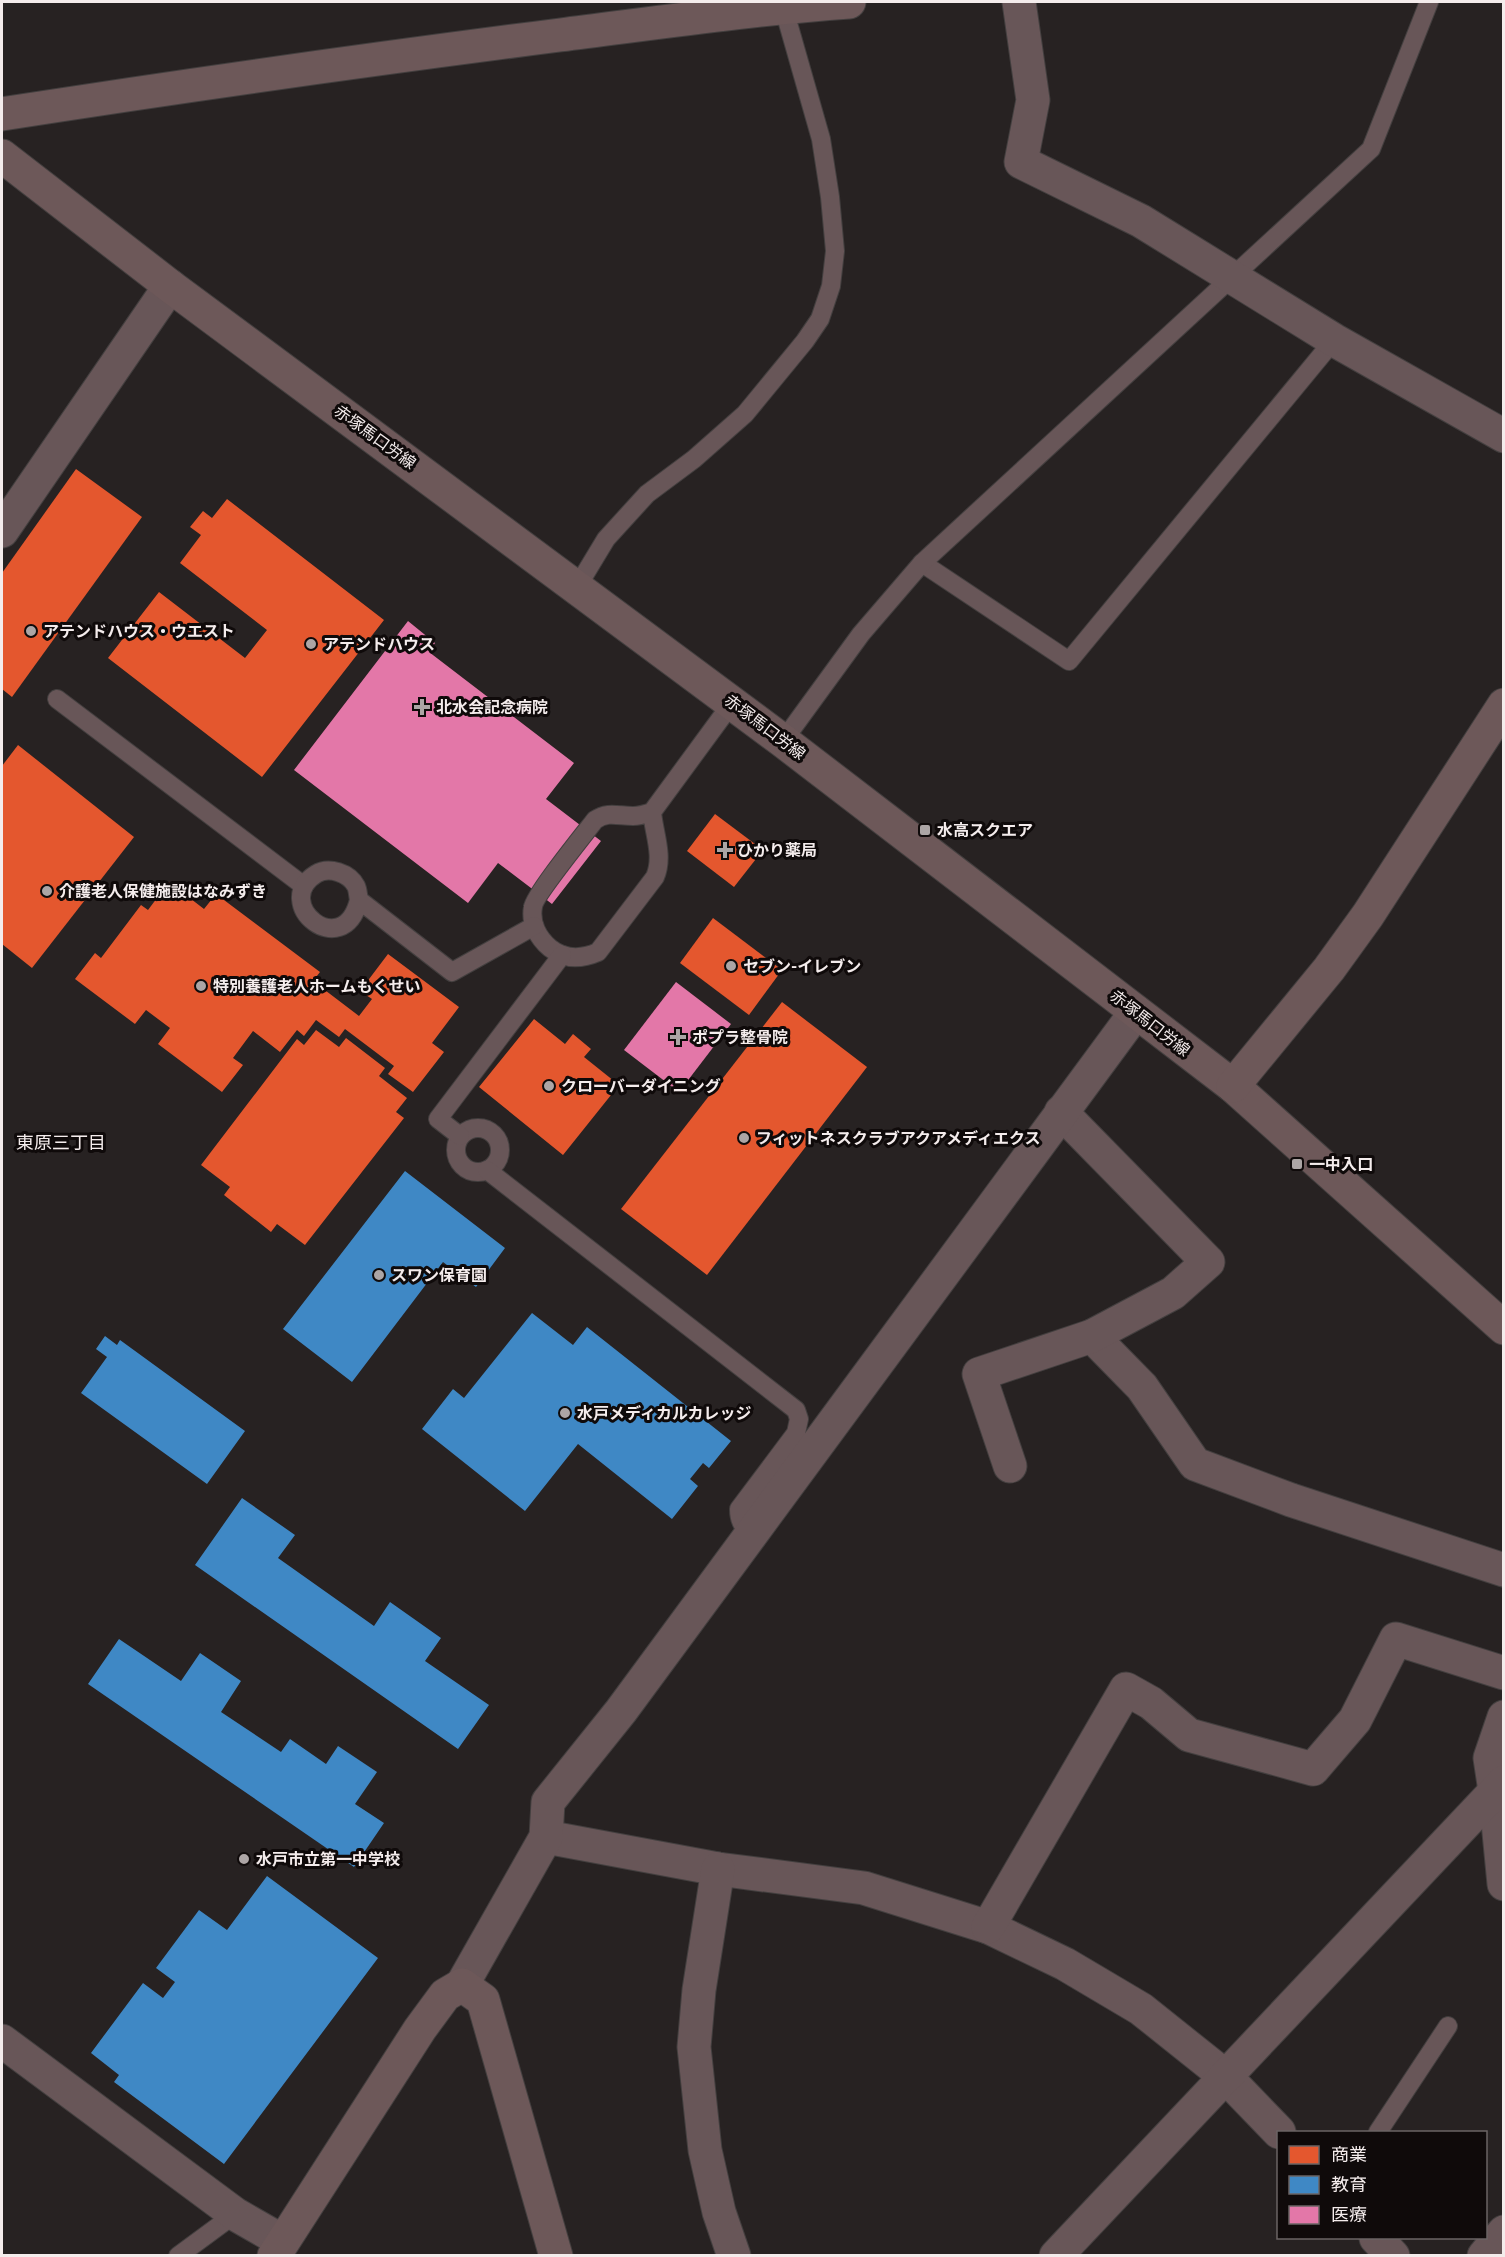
<svg xmlns="http://www.w3.org/2000/svg" width="1505" height="2257" font-family="Roboto,'Noto Sans JP',sans-serif">
<style>
.shops{fill:#e4572e}
.schools{fill:#3f88c5}
.health{fill:#e377a8}
.lines{fill:none;stroke-linecap:round;stroke-linejoin:round}
.lane-casing{stroke:#433f3f;stroke-width:20}
.street-casing{stroke:#433f3f;stroke-width:35}
.secondary-casing{stroke:#433f3f;stroke-width:35}
.lane{stroke:#685658;stroke-width:18}
.street{stroke:#685658;stroke-width:33}
.secondary{stroke:#6d5859;stroke-width:33}
.poi-dot{fill:#aca5a5;stroke:#0f0a0a;stroke-width:2}
.labels{text-anchor:middle;dominant-baseline:central;stroke-width:6;stroke-linejoin:round;paint-order:stroke}
.street-label{font-size:16px;fill:#f4ecec;stroke:#0f0a0a}
.poi-label{font-size:16px;font-weight:bold;fill:#f4ecec;stroke:#0f0a0a;text-anchor:start}
.neighbourhood-label{font-size:18px;fill:#f4ecec;stroke:#0f0a0a}
</style>
<rect width="100%" height="100%" fill="#272222"/>
<g class="shops">
<polygon points="76,469 142,517 12,697 2,689 2,573"/>
<polygon points="227,499 384,620 262,777 108,658 159,592 245,658 267,630 180,563 201,535 190,527 203,511 212,518"/>
<polygon points="18,745 134,837 32,968 2,944 2,766"/>
<polygon points="715,814 763,850 734,887 687,851"/>
<polygon points="169,882 204,909 216,894 320,972 313,981 359,1016 372,999 360,991 388,954 459,1007 432,1043 444,1052 413,1092 388,1074 394,1066 345,1029 339,1037 316,1020 304,1036 297,1030 280,1052 253,1031 233,1058 243,1065 222,1092 158,1044 170,1028 146,1010 135,1024 75,979 95,953 101,958 141,905 148,910"/>
<polygon points="713,918 782,970 749,1015 680,963"/>
<polygon points="782,1002 867,1067 707,1275 621,1209"/>
<polygon points="534,1019 565,1044 573,1034 591,1049 584,1057 619,1085 563,1155 479,1087"/>
<polygon points="316,1030 339,1047 346,1038 385,1068 379,1076 407,1098 396,1112 404,1118 305,1245 277,1224 271,1232 224,1195 230,1187 201,1165 297,1039 304,1045"/>
</g>
<g class="schools">
<polygon points="405,1171 505,1248 476,1287 443,1262 352,1382 283,1329"/>
<polygon points="532,1313 573,1345 587,1327 731,1441 709,1468 703,1463 690,1479 698,1486 672,1519 578,1444 525,1511 422,1429 453,1389 464,1398"/>
<polygon points="105,1336 117,1345 120,1340 245,1431 207,1484 81,1393 107,1357 96,1349"/>
<polygon points="242,1498 295,1535 278,1558 374,1626 390,1602 441,1638 425,1661 489,1705 458,1749 195,1565"/>
<polygon points="119,1639 181,1681 200,1653 241,1681 221,1712 281,1752 290,1739 326,1764 338,1746 377,1772 355,1804 384,1823 354,1867 88,1684"/>
<polygon points="267,1876 378,1958 224,2164 114,2082 119,2075 91,2053 143,1983 163,1998 175,1982 156,1968 199,1910 227,1930"/>
</g>
<g class="health">
<polygon points="408,621 435,643 429,652 574,763 546,799 601,841 552,904 498,863 468,903 294,770"/>
<polygon points="676,982 731,1024 679,1092 624,1050"/>
</g>
<g class="lines">
<defs>
<g id="lane">
<polyline points="922,563 1069,661 1334,340"/>
<polyline points="577,587 606,539 647,494 694,459 745,414 805,341 820,319 831,286 835,251 830,197 821,139 782,2"/>
<polyline points="57,699 304,886"/>
<polyline points="783,741 861,634 922,563 1371,149 1429,2"/>
<path d="M652 812C654 834 664 856 655 877L598 952C582 959 565 960 550 948 538 938 530 923 533 907 534 896 585 833 595 820 608 811 618 816 633 816 639 816 646 814 652 812L732 703"/>
<path d="M359 900C343 964 270 903 316 874 329 866 349 873 356 886 358 890 358 896 359 900L452 972 534 926"/>
<circle cx="478" cy="1150" r="22"/>
<polyline points="460,1136 438,1119 562,955"/>
<path d="M487 1170 796 1410 799 1419 796 1433 739 1509C739 1522 743 1526 752 1534"/>
<polyline points="1378,2132 1448,2026"/>
<polyline points="178,2256 235,2214"/>
</g>
<g id="street">
<polyline points="1019,2 1033,100 1021,162 1141,221 1334,340 1504,436"/>
<polyline points="2,531 170,286"/>
<polyline points="1092,1336 1142,1387 1195,1464 1291,1500 1504,1570"/>
<polyline points="1010,1466 979,1374 1092,1336 1173,1293 1208,1262 1061,1112"/>
<polyline points="1504,1717 1490,1758 1495,1791 1504,1884"/>
<polyline points="546,1837 718,1869 864,1888 988,1927 1065,1964 1141,2009 1225,2076 1279,2132"/>
<polyline points="718,1869 699,1990 694,2047 705,2150 719,2212 734,2256"/>
<polyline points="988,1927 1126,1689 1151,1703 1189,1735 1313,1769 1355,1720 1396,1639 1504,1673"/>
<polyline points="462,1985 546,1837 548,1802 621,1711 1136,1012"/>
<polyline points="2,2041 235,2214 282,2241"/>
<polyline points="1376,2238 1393,2256"/>
<polyline points="1056,2256 1504,1782"/>
<polyline points="1484,2256 1504,2232"/>
</g>
<g id="secondary">
<path d="M2 114C187 85 373 59 560 35 656 23 752 9 849 2"/>
<polyline points="2,156 170,286 783,741 1233,1086 1504,1328"/>
<polyline points="1233,1086 1329,969 1368,915 1504,705"/>
<polyline points="274,2256 420,2029 445,1995 462,1985 483,2000 556,2256"/>
</g>
</defs>
<use href="#lane" class="lane-casing"/>
<use href="#street" class="street-casing"/>
<use href="#secondary" class="secondary-casing"/>
<use href="#lane" class="lane"/>
<use href="#street" class="street"/>
<use href="#secondary" class="secondary"/>
</g>
<g class="poi-dot">
<circle cx="31" cy="631" r="6"/>
<circle cx="311" cy="644" r="6"/>
<path d="M419 698h6v6h6v6h-6v6h-6v-6h-6v-6h6z"/>
<rect x="919" y="824" width="12" height="12" rx="3"/>
<path d="M722 841h6v6h6v6h-6v6h-6v-6h-6v-6h6z"/>
<circle cx="47" cy="891" r="6"/>
<circle cx="731" cy="966" r="6"/>
<circle cx="201" cy="986" r="6"/>
<path d="M675 1028h6v6h6v6h-6v6h-6v-6h-6v-6h6z"/>
<circle cx="549" cy="1086" r="6"/>
<circle cx="744" cy="1138" r="6"/>
<rect x="1291" y="1158" width="12" height="12" rx="3"/>
<circle cx="379" cy="1275" r="6"/>
<circle cx="565" cy="1413" r="6"/>
<circle cx="244" cy="1859" r="6"/>
</g>
<g class="labels">
<g class="street-label">
<text transform="translate(375 437) rotate(36)">赤塚馬口労線</text>
<text transform="translate(765 727) rotate(37)">赤塚馬口労線</text>
<text transform="translate(1150 1023) rotate(38)">赤塚馬口労線</text>
</g>
<g class="poi-label">
<text x="43" y="631">アテンドハウス・ウエスト</text>
<text x="323" y="644">アテンドハウス</text>
<text x="436" y="707">北水会記念病院</text>
<text x="937" y="830">水高スクエア</text>
<text x="737" y="850">ひかり薬局</text>
<text x="59" y="891">介護老人保健施設はなみずき</text>
<text x="743" y="966">セブン-イレブン</text>
<text x="213" y="986">特別養護老人ホームもくせい</text>
<text x="692" y="1037">ポプラ整骨院</text>
<text x="561" y="1086">クローバーダイニング</text>
<text x="756" y="1138">フィットネスクラブアクアメディエクス</text>
<text x="1309" y="1164">一中入口</text>
<text x="391" y="1275">スワン保育園</text>
<text x="577" y="1413">水戸メディカルカレッジ</text>
<text x="256" y="1859">水戸市立第一中学校</text>
</g>
<g class="neighbourhood-label">
<text x="61" y="1142">東原三丁目</text>
</g>
</g>
<rect width="1505" height="2257" fill="none" stroke="#f4ecec" stroke-width="6"/>
<rect x="1277" y="2131" width="210" height="108" fill="#0f0a0a" stroke="#6b6464" stroke-width="1.5"/>
<rect x="1289" y="2146" width="30" height="18" fill="#e4572e" stroke="#6b6464" stroke-width="1.5"/>
<text x="1331" y="2161" font-size="18" fill="#f4ecec">商業</text>
<rect x="1289" y="2176" width="30" height="18" fill="#3f88c5" stroke="#6b6464" stroke-width="1.5"/>
<text x="1331" y="2191" font-size="18" fill="#f4ecec">教育</text>
<rect x="1289" y="2206" width="30" height="18" fill="#e377a8" stroke="#6b6464" stroke-width="1.5"/>
<text x="1331" y="2221" font-size="18" fill="#f4ecec">医療</text>
</svg>
